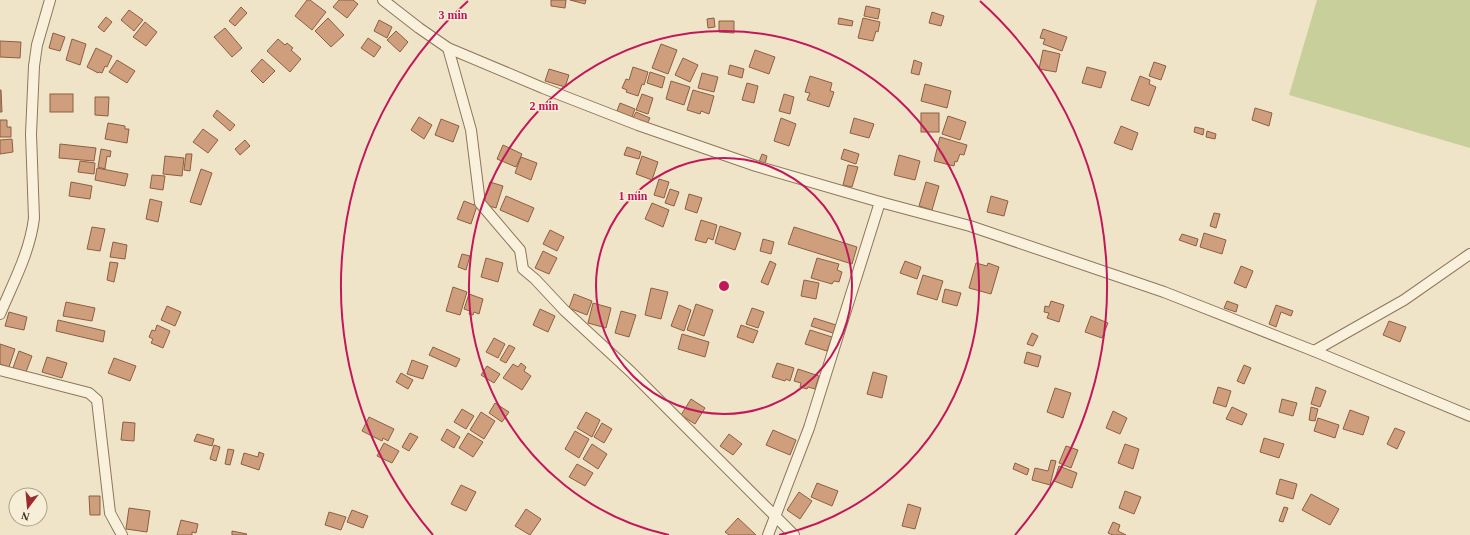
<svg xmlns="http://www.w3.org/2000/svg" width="1470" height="535" font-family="'Times New Roman',serif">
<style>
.green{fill:#c9cf9b}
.building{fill:#cf9f7d;stroke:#8d5f41}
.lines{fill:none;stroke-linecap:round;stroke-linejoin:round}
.street-casing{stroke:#8d765c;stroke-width:12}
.street{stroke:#faf1dc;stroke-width:10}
.ring{fill:none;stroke:#c2185b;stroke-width:2}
.centre{fill:#c2185b;stroke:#f7eed8;stroke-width:2}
.ring-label{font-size:12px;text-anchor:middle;font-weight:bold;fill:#c2185b;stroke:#f7eed8;stroke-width:3;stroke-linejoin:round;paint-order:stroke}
</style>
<rect width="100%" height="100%" fill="#f0e4c8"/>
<polygon class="green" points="1317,0 1470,0 1470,148 1289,95"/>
<g class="building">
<polygon points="307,0 310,0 326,12 312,30 295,16"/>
<polygon points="339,0 353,0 358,4 347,18 333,7"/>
<polygon points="551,0 566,0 565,8 551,6"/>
<polygon points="570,0 586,0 585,4"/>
<polygon points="866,6 880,9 878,19 864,16"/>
<polygon points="241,7 247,13 235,26 229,21"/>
<polygon points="129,10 143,20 134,31 121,20"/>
<polygon points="932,12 944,16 941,26 929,23"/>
<polygon points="106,17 112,22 104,32 98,27"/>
<polygon points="328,18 344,35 331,47 315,31"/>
<polygon points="714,18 715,27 708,28 707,19"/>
<polygon points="839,18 853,21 852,26 838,24"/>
<polygon points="863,18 880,22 878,32 876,31 873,41 858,38"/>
<polygon points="379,20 392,27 387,38 374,31"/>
<polygon points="719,21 734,21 734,33 719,32"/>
<polygon points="145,22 157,32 146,46 133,37"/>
<polygon points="225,28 242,48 232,57 214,37"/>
<polygon points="1043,29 1067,37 1062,51 1043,44 1045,39 1040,38"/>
<polygon points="396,31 408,42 400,52 387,40"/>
<polygon points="53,33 65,37 60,51 49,48"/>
<polygon points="368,38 381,47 374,57 361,48"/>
<polygon points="72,39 86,44 80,65 66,60"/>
<polygon points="278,39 285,45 287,43 293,48 291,50 301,59 290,72 267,51"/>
<polygon points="0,41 21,42 20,58 0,57"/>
<polygon points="661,44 677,50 668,74 652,68"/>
<polygon points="96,48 112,56 107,67 105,66 102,73 99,72 98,73 87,67"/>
<polygon points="755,50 775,57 769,74 749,67"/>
<polygon points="1043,50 1060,54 1056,72 1039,69"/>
<polygon points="683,58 698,65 690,82 675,75"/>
<polygon points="262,59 275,71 263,83 251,71"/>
<polygon points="117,60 135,71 127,83 109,72"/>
<polygon points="914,60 922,63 919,75 911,73"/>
<polygon points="1154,62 1166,66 1161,80 1149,76"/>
<polygon points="730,65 744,69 742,78 728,74"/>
<polygon points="633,67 648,72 644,85 642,84 638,96 626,92 627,90 622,88 626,79 629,80"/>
<polygon points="1087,67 1106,72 1101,88 1082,83"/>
<polygon points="549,69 569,75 565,87 545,81"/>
<polygon points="650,72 665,77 662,88 647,83"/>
<polygon points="702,73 718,77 714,92 698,88"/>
<polygon points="810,76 832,83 830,91 834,92 829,107 807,100 810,93 805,92"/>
<polygon points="1140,76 1150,80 1149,84 1156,87 1149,106 1131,100"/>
<polygon points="671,81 690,87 684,105 666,99"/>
<polygon points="747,83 758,86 754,103 742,100"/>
<polygon points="925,84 951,91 947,108 921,101"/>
<polygon points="0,90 1,90 2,112 0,112"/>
<polygon points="693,90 714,96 709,114 701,111 700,114 687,110"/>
<rect x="50" y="94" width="23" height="18"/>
<polygon points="642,94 653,98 648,114 636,110"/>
<polygon points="784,94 794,97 790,114 779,111"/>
<polygon points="95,97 109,97 108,116 95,115"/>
<polygon points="620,103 635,109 632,117 617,111"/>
<polygon points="1255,108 1272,113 1269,126 1252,120"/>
<polygon points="217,110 235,125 230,131 213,116"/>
<polygon points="636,112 650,118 647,124 633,118"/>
<rect x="921" y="113" width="18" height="19"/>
<polygon points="948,116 966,122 960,140 942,134"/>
<polygon points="419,117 432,125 424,139 411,130"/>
<polygon points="781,118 796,124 789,146 774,141"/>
<polygon points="854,118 874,124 869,138 850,133"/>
<polygon points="441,119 459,126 453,142 435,135"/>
<polygon points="0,120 7,120 7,127 11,127 11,137 0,137"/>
<polygon points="108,123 125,126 125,129 129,129 127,143 105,139"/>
<polygon points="1121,126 1138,133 1132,150 1114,143"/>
<polygon points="1195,127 1204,129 1203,135 1194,132"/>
<polygon points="203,129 218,140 208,153 193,142"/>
<polygon points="1207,131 1216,134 1215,139 1206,137"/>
<polygon points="940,137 967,145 964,155 960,154 957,162 955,161 954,166 934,161"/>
<polygon points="12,139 13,152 0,154 0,140"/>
<polygon points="245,140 250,146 240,155 235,149"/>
<polygon points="60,144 96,148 94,161 59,158"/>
<polygon points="503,145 522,154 516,167 497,159"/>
<polygon points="627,147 641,152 639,159 624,155"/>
<polygon points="101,149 111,151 110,157 107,156 105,169 98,167"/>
<polygon points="844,149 859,154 856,164 841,159"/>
<polygon points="186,154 192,154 190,171 184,170"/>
<polygon points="762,154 767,156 765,164 759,162"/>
<polygon points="899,155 920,161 915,180 894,175"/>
<polygon points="165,156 184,158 182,176 163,174"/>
<polygon points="642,156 658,162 652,180 636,174"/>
<polygon points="521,157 537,163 531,180 515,173"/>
<polygon points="80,161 95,163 94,174 78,172"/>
<polygon points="848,165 858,167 852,187 843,185"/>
<polygon points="97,168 128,174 125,186 95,180"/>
<polygon points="201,169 212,173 201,205 190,202"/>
<polygon points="152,175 165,176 163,190 150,188"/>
<polygon points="659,179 669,182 664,198 654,195"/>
<polygon points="71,182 92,186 90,199 69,196"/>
<polygon points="490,182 503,186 496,208 483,204"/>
<polygon points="926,182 939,186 932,210 919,206"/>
<polygon points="670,189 679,192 674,206 665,203"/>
<polygon points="689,194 702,198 697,213 685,209"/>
<polygon points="506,196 534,208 528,222 500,210"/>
<polygon points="991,196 1008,201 1004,216 987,212"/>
<polygon points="150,199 162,202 158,222 146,219"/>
<polygon points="464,201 477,206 471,224 457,219"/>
<polygon points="652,203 669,210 663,227 645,219"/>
<polygon points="1214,213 1220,214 1216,228 1210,226"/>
<polygon points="701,220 717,225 713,240 708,238 706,243 695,240"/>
<polygon points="720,226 741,233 735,250 715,243"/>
<polygon points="92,227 105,229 100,251 87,249"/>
<polygon points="794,227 857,247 852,264 788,244"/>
<polygon points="550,230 564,237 557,251 543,244"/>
<polygon points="1204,233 1226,240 1222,254 1200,247"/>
<polygon points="1182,234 1198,239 1196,246 1179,240"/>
<polygon points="763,239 774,242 771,254 760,251"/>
<polygon points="113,242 127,245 125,259 110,257"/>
<polygon points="543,251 557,258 549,274 535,268"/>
<polygon points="462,254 470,256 466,270 458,267"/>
<polygon points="486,258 503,263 498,282 481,277"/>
<polygon points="817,258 839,264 837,270 842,272 839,282 834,281 832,284 811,278"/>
<polygon points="770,261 776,264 768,285 761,282"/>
<polygon points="905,261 921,267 917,279 900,273"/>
<polygon points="110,262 118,263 114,282 107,280"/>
<polygon points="976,263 987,266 988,263 999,267 991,294 969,288"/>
<polygon points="1241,266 1253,271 1246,288 1234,283"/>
<polygon points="923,275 943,281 937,300 917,294"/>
<polygon points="804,280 819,283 816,299 801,296"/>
<polygon points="453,287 467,292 460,315 446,311"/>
<polygon points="651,288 668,292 661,319 645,315"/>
<polygon points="945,289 961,293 957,306 942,302"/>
<polygon points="469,294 483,299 479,314 474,312 473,315 469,314 470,311 464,309"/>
<polygon points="574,294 592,301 587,315 569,308"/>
<polygon points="1051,301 1064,305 1059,322 1047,318 1049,313 1044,312 1045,306 1049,307"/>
<polygon points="1227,301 1238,305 1236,312 1224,308"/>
<polygon points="66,302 95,308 92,321 63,316"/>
<polygon points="593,303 611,308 606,328 588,323"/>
<polygon points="696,304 713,310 704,336 687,330"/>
<polygon points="679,305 691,310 684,331 671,326"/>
<polygon points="1276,305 1293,311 1291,316 1281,312 1276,327 1269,324"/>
<polygon points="167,306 181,312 175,326 161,320"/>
<polygon points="752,308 764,312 758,328 746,324"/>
<polygon points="540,309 555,316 548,332 533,325"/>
<polygon points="621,311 636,315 629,337 615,333"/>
<polygon points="9,312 27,317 24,330 5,326"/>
<polygon points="1091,316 1108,323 1102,338 1085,332"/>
<polygon points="814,318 836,325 833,333 811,326"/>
<polygon points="58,320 105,331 103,342 56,331"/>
<polygon points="1389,321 1406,327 1400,342 1383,335"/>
<polygon points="157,325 170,331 163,348 151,343 153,339 149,337 152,330 155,331"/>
<polygon points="741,325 758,331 753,343 737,337"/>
<polygon points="810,330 832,337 827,351 805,344"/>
<polygon points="1032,333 1038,336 1033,346 1027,344"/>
<polygon points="682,334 709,342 705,357 678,349"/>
<polygon points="494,338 505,344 498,358 486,352"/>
<polygon points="0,344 15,349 9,367 0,364"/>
<polygon points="509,345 515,348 506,363 500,360"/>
<polygon points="433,347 460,359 456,367 429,355"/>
<polygon points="19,351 32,356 26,372 13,368"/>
<polygon points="1027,352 1041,356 1038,367 1024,363"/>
<polygon points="47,357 67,363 62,378 42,372"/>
<polygon points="114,358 136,366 130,381 108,373"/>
<polygon points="412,360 428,366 423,379 407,374"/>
<polygon points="521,363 526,367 524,371 531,376 522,390 503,378 513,364 518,367"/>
<polygon points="777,363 794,368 790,381 786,379 785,381 772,377"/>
<polygon points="1244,365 1251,368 1244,384 1237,381"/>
<polygon points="487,366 500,374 494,383 481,375"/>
<polygon points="798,369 819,376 815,389 808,387 807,389 800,387 801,383 794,381"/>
<polygon points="873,372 887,376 882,398 867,394"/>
<polygon points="401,373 413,380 408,389 396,382"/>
<polygon points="1218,387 1231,391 1226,407 1213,403"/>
<polygon points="1316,387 1326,391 1320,407 1311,404"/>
<polygon points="1055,388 1071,393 1063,418 1047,412"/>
<polygon points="691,399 705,408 695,424 681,415"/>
<polygon points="1282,399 1297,403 1293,416 1279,412"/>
<polygon points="495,403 509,412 502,422 489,413"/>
<polygon points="1232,407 1247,414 1242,425 1226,419"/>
<polygon points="1311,407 1318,409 1315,421 1309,420"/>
<polygon points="462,409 474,416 466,429 454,422"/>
<polygon points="1350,410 1369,417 1363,435 1343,429"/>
<polygon points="1113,411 1127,418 1120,434 1106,428"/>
<polygon points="481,412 495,421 484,439 470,430"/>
<polygon points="586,412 600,420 592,437 577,428"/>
<polygon points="369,417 394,429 388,441 383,438 382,441 362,431"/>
<polygon points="1318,418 1339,425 1335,438 1314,431"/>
<polygon points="123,422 135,423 134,441 121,440"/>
<polygon points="602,423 612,429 604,443 594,437"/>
<polygon points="1395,428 1405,432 1397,449 1387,444"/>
<polygon points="447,429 460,437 454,448 441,440"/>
<polygon points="773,430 796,440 790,455 766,445"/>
<polygon points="575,431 589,439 579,458 565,449"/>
<polygon points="410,433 418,437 409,451 402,447"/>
<polygon points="468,433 483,442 473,457 459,448"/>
<polygon points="197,434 214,439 212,446 194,441"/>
<polygon points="729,434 742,444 733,455 720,446"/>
<polygon points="1264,438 1284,444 1279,458 1260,452"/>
<polygon points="384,443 399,451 392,463 377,456"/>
<polygon points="592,444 607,454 598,469 583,459"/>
<polygon points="1125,444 1139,449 1133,469 1118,463"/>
<polygon points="214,445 220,447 216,461 210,459"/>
<polygon points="1066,446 1078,450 1071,468 1059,463"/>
<polygon points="228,449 234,450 230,465 225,464"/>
<polygon points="259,452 264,454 259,470 241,464 244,453 258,457"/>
<polygon points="1051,460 1056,461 1050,485 1032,480 1035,468 1048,471"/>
<polygon points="1015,463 1029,469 1027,475 1013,469"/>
<polygon points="577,464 593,473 585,486 569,477"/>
<polygon points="1059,466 1077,473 1072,488 1054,481"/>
<polygon points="1280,479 1297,484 1293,499 1276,494"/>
<polygon points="817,483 838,491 832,506 811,497"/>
<polygon points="461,485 476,492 466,511 451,504"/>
<polygon points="1125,491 1141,497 1134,514 1119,508"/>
<polygon points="799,492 812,501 800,519 787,510"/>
<polygon points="1311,494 1339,509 1330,525 1302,510"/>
<polygon points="89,496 100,496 100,515 90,515"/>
<polygon points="908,504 921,508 915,529 902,526"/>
<polygon points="1284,507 1288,508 1283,522 1279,521"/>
<polygon points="129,508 150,511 147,532 126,529"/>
<polygon points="526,509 541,519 530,535 515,526"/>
<polygon points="352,510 368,516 363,528 347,522"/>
<polygon points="329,512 346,517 341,530 325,525"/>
<polygon points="738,518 756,535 729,535 725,532"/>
<polygon points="181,520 198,524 196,533 192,532 192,535 177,535"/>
<polygon points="1113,522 1120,525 1118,531 1126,535 1113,535 1108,533"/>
<polygon points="232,531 247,534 246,535 232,535"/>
</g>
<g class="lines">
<defs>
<g id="street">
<polyline points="383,0 419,28 448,48 543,88 638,125 756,166 880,202 970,226 1164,292 1314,351 1470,416"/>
<polyline points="448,48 471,130 480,203 520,250 523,269 535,279 564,310 631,372 794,535"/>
<path d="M0 314C13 283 30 252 34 218L31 134 34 66 37 45 50 0"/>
<polyline points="1314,351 1404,300 1470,254"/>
<polyline points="0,370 89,393 97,400 110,513 122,535"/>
<polyline points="768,535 809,428 880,202"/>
</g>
</defs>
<use href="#street" class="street-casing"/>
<use href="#street" class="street"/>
</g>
<g class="ring">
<circle cx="724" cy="286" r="128"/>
<path d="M669 535A255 255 0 1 1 779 535"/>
<path d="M433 535A383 383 0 0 1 468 1M980 1A383 383 0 0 1 1015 535"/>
</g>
<circle cx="724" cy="286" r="6" class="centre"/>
<g class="ring-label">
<text x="453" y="19">3 min</text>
<text x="544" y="110">2 min</text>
<text x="633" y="200">1 min</text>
</g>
<g transform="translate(28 507) rotate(196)"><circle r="19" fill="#f7eed8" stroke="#ada18e"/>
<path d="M0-3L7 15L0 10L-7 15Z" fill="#9e2a2b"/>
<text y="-6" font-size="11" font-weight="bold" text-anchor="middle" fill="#3d2e20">N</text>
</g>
</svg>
